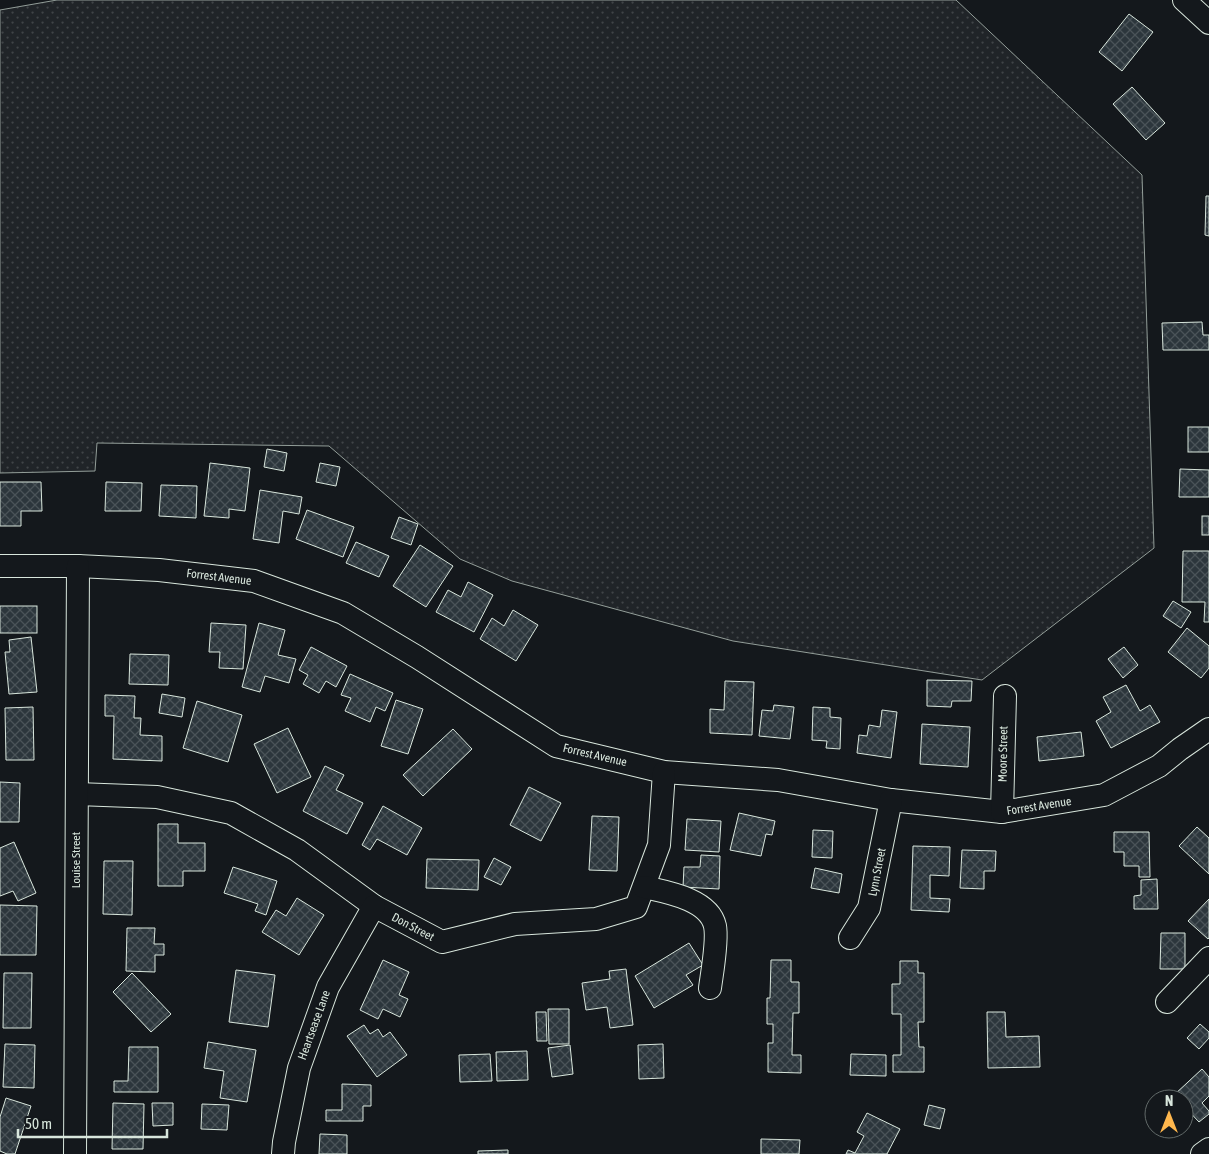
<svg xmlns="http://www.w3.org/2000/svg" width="1209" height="1154" font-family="'Asap Condensed',sans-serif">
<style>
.grass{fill:url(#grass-dots);stroke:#939e99}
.building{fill:url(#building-cross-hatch);stroke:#d8e6dc}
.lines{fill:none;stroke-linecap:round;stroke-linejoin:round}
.minor-casing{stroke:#d8e6dc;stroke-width:24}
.minor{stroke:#14181c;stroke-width:22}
.labels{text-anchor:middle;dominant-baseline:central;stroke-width:4;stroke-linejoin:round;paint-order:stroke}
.street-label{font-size:12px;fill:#d8e6dc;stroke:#14181c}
</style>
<defs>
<pattern id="grass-dots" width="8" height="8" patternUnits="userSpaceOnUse" patternTransform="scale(1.25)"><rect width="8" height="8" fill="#202428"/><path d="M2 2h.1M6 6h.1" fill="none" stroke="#404447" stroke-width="1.8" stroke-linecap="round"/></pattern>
<pattern id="building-cross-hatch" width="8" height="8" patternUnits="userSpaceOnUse" patternTransform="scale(1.25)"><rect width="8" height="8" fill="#2c363c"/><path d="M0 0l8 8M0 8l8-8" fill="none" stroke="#4a5358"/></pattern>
</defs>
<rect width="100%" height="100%" fill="#14181c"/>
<polygon class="grass" points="57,0 956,0 1142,175 1154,548 982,680 733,641 512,581 460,559 329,446 97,443 95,471 0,473 0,10"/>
<g class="building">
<polygon points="1129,14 1153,32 1122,71 1099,52"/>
<polygon points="1132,87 1165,123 1146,140 1113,104"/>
<polygon points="1206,196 1209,196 1209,236 1205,235"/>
<polygon points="1202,322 1203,335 1209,335 1209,350 1163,350 1162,323"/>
<rect x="1188" y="427" width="21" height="25"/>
<polygon points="267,449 287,453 284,471 264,467"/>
<polygon points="210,463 250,468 245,511 229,509 229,518 204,516"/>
<polygon points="320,463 340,467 336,486 316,482"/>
<polygon points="1180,469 1209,470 1209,497 1179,497"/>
<polygon points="0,482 41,482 42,511 21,511 21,526 0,526"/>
<polygon points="106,482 142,483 141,511 105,511"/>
<polygon points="161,485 197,486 196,518 159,516"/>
<polygon points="260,490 302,497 299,514 283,511 279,543 253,539"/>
<polygon points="307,510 354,527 343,557 296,539"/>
<rect x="1202" y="516" width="7" height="19"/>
<polygon points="399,517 418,524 411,545 391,538"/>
<polygon points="356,542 389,556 379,577 346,563"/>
<polygon points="420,545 453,566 426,607 393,586"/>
<polygon points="1183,551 1209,551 1209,622 1204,622 1205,602 1182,602"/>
<polygon points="468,582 493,595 474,632 436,612 448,590 461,597"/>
<polygon points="1173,601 1191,612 1181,628 1163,616"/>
<rect x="0" y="606" width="37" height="27"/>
<polygon points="513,610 538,625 516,661 480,639 492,618 504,626"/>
<polygon points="211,623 246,625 243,669 219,668 220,652 209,652"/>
<polygon points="259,623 285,630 278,655 296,659 289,683 265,676 260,692 242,687"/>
<polygon points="1187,628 1209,646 1209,668 1201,678 1168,652"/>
<polygon points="31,637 37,692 9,694 5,652 10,652 9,640"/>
<polygon points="311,647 347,666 336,687 326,681 319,693 303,684 308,675 299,670"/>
<polygon points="1124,647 1138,665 1123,678 1108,659"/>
<polygon points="130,654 169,655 168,685 129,684"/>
<polygon points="350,674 393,693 385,711 376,707 370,722 345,711 351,698 341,695"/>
<polygon points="927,680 972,681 971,701 952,701 951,707 927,706"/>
<polygon points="725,681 754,682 752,735 710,733 710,709 724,710"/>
<polygon points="1126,685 1140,711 1150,705 1160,722 1111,748 1096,721 1111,712 1103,697"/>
<polygon points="162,694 185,698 182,717 159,713"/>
<polygon points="105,695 135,696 134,718 141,718 140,735 162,736 162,761 113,759 114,716 105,716"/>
<polygon points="396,700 423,709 408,754 381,746"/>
<polygon points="197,701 242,715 228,762 183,748"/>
<polygon points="774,705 794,707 790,739 759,736 762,710 773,711"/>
<polygon points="33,707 34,760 6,760 5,708"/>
<polygon points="813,707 830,708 830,717 841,718 840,749 826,748 827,741 812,740"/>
<polygon points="882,710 897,712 891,758 857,753 859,735 867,736 869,725 880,727"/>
<polygon points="922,724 970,727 968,767 920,764"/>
<polygon points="288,728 311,777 277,793 254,744"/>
<polygon points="453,729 472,749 423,796 403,775"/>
<polygon points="1081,732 1084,756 1039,761 1037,737"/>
<polygon points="325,766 344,775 336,790 363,803 347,834 303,811"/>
<polygon points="0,782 20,783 19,822 0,822"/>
<polygon points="529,787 561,803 541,841 510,825"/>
<polygon points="383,806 422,828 407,855 377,839 370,850 362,845"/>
<polygon points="739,813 775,821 772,835 766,834 761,856 730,850"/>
<polygon points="592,816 619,817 617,871 589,870"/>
<polygon points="687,819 721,821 719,852 685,850"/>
<polygon points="158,824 178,824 178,843 205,843 205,871 183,871 183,886 158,886"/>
<polygon points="1197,827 1209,838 1209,874 1179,846"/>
<polygon points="813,830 833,831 832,858 812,857"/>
<polygon points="1114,832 1149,832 1150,877 1139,877 1139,866 1124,866 1124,852 1114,852"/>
<polygon points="14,842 36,893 18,901 13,891 0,896 0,848"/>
<polygon points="913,846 950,847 949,876 930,875 930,898 950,899 949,912 911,910"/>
<polygon points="962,850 996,851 995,871 984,871 984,889 960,888"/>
<polygon points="701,855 720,856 719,889 683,887 684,867 700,867"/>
<polygon points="494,858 511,867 501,885 484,877"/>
<polygon points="427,859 479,860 478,890 426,888"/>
<polygon points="104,861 133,861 132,915 103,914"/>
<polygon points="233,867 277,881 266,915 255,911 258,904 224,893"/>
<polygon points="815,868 842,874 839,893 811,888"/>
<polygon points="1157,879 1158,909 1134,909 1134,896 1141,895 1141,880"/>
<polygon points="297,898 324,915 299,955 262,932 276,910 286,916"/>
<polygon points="1209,899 1209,938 1208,939 1188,921"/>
<polygon points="0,905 37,906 36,955 0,955"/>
<polygon points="127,928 155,928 154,944 164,944 164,955 155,955 155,972 126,971"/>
<polygon points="1161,933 1185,933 1185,969 1160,969"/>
<polygon points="689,943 703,965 686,975 693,985 654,1008 635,976"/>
<polygon points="383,960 409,972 399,995 408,999 400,1017 383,1009 378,1019 360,1010"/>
<polygon points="771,960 791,960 791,982 799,982 799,1013 793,1013 792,1055 801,1055 801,1073 768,1072 768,1043 773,1043 773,1024 767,1024 767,998 770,998"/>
<polygon points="900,961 918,961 918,973 924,973 924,1022 918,1022 919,1047 924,1047 924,1072 893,1072 893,1055 901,1055 901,1014 892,1014 892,984 900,984"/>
<polygon points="626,969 633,1025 610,1028 607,1007 586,1010 582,983 610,979 609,971"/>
<polygon points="236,970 275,975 268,1027 229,1022"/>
<polygon points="4,973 32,973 31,1028 3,1028"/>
<polygon points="132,973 171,1014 151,1032 113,992"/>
<polygon points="548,1009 569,1009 569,1044 549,1044"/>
<polygon points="536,1012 546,1012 547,1041 537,1041"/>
<polygon points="987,1012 1005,1012 1006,1037 1039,1036 1040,1067 988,1068"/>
<polygon points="1200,1024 1209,1032 1209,1038 1199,1049 1187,1038"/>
<polygon points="364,1025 370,1034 378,1029 383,1037 390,1032 407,1055 377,1077 347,1036"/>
<polygon points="208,1042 256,1050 247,1102 220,1098 224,1071 204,1068"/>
<polygon points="5,1044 35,1045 34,1088 3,1087"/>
<polygon points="663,1044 664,1078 639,1079 638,1045"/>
<polygon points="570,1045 573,1074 552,1077 548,1048"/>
<polygon points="129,1047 158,1047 158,1092 114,1092 114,1081 128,1081"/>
<polygon points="527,1051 528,1080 497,1081 496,1052"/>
<polygon points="490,1054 492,1081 460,1082 459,1055"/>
<polygon points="851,1054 886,1055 886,1076 850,1075"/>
<polygon points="1202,1069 1209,1077 1209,1096 1202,1103 1209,1111 1209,1114 1199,1122 1184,1106 1184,1099 1178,1099 1174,1095"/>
<polygon points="342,1084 371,1085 371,1106 363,1106 363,1121 326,1121 326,1110 342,1110"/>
<polygon points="6,1098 31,1106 15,1154 7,1154 0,1151 0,1117"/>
<polygon points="113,1103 144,1104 143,1149 112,1149"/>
<polygon points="152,1103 173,1103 173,1125 153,1126"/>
<polygon points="202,1104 229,1105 227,1130 201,1129"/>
<polygon points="929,1105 945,1109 940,1129 924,1125"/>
<polygon points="867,1113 900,1129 887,1154 846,1154 848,1150 855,1153 864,1136 857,1132"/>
<polygon points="320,1134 347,1135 347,1154 319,1154"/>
<polygon points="761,1139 800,1140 799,1154 761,1154"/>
<polygon points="508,1150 508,1154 478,1154 478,1151"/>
</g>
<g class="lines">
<defs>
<g id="minor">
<polyline points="1184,0 1209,23"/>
<polyline points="0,566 78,566 159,570 254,581 343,613 417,657 556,746 664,772 778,780 891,800 1002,812 1104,795 1159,766 1180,749 1209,729"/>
<polyline points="77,794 157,797 231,813 297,850 374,906 442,942 515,924 596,919 636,907 659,845 664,772"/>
<polyline points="1002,812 1005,696"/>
<path d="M644 887C666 892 709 899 715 926 718 940 712 973 710 988"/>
<polyline points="850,938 869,908 891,800"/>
<polyline points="1167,1002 1209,958"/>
<polyline points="75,1154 78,566"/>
<polyline points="283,1154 284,1142 299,1068 328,987 374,906"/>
<polyline points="1202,1154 1209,1149"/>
</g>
</defs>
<use href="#minor" class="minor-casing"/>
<use href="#minor" class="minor"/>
</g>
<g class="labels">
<g class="street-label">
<text transform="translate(219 577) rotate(7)">Forrest Avenue</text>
<text transform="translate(1003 754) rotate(-89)">Moore Street</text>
<text transform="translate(595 755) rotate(13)">Forrest Avenue</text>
<text transform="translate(1039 806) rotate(-9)">Forrest Avenue</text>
<text transform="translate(76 860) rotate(-90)">Louise Street</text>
<text transform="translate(877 872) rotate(-79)">Lynn Street</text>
<text transform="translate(413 927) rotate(28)">Don Street</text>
<text transform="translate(314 1025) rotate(-70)">Heartsease Lane</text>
</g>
</g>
<g transform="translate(1169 1114)"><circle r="24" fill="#14181c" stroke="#626a69"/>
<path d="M0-4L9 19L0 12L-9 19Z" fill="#ffb74d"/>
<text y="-8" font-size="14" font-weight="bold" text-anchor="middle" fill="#d8e6dc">N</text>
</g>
<path d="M18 1129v8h149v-8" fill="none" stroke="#d8e6dc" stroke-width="2.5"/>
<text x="25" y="1129" font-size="15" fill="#d8e6dc" stroke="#14181c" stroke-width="4" paint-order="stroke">50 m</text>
</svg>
